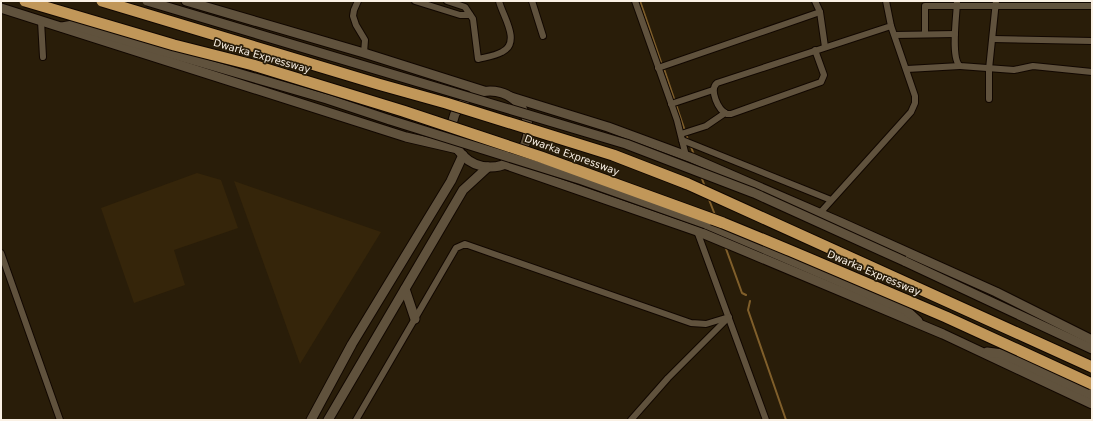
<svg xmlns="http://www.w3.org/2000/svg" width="1093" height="421" font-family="'DejaVu Sans',sans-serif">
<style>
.built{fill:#35250a}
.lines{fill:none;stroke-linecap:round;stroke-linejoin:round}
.stream{stroke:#805f2b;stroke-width:2}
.street-casing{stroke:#110700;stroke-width:8}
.secondary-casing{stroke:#110700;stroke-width:11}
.street{stroke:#60523d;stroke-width:6}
.secondary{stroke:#60523d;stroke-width:9}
.secondary-bridge-casing{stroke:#110700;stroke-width:11;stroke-linecap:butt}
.highway-bridge-casing{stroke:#110700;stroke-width:13;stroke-linecap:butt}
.secondary-bridge{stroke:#60523d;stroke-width:9}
.highway-bridge{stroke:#c19759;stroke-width:11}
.labels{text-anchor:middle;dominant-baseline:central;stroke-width:3.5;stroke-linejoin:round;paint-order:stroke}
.street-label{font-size:10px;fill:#faf1e5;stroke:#291d09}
</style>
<rect width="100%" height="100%" fill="#291d09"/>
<g class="built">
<polygon points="197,173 221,180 238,228 174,250 185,285 134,303 101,208"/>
<polygon points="234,181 381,232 300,364"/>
</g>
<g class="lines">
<g class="stream">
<polyline points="640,1 662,65"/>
<polyline points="664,69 688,140"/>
<polyline points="690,144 694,155"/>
<polyline points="701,176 705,187"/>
<polyline points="708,197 715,215"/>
<polyline points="725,246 742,293 746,295"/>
<polyline points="750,301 748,310 786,420"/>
</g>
<defs>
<g id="street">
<polyline points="358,1 354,10 353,16 356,25 365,40 364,53"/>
<polyline points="415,1 460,15 470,15"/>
<path d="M447 1 465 7 473 19 478 59C486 57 495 56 502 52 522 42 502 15 499 1"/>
<polyline points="532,1 543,36"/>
<polyline points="635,1 677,120 686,156"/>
<polyline points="815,1 820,12 825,47"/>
<path d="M957 1C957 14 950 58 960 66L1014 70 1033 66 1092 72"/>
<polyline points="41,21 43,57"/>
<polyline points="925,34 925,6 1092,6"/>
<polyline points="895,35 955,34"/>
<polyline points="993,39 1092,41"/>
<path d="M815 50 824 75 821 82 731 114H727C718 110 709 90 717 83L891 26 886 1"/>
<polyline points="658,68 820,12"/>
<polyline points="907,69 960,66"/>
<polyline points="989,99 989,69 996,1"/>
<polyline points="671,104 713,90"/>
<polyline points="681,134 706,126 725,113"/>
<polyline points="682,140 831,200"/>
<polyline points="820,213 911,112 915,103 915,96 891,26"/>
<polyline points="697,231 766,420"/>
<polyline points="1,253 60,420"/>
<polyline points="356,420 456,248 465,244 691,323 706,324 729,317"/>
<polyline points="631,420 668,378 728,318"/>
</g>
<g id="secondary">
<polyline points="186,1 364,53 484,91"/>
<polyline points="1,8 406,137 458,149"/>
<polyline points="62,27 73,25 327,99 390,120"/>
<circle cx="490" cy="129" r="38"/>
<polyline points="511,97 608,127 692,158 842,223 996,292 1092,340"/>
<polyline points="504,164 697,231 943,334 1092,404"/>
<polyline points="706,224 906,310 918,321"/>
<polyline points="904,261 1092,349"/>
<polyline points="405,289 415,319"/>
<polyline points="987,352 1003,354 1092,395"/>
<polyline points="311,420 352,344 451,181 463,155"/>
<polyline points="328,420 463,190 488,167"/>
</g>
</defs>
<use href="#street" class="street-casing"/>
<use href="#secondary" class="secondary-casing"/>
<use href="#street" class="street"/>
<use href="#secondary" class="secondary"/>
<defs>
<g id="secondary-bridge">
<polyline points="147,1 626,144 754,193 904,261"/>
<polyline points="390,120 582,180 706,224"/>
</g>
<g id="highway-bridge">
<polyline points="25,1 174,45 253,65 403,111 541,157 723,223 791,251 946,317 1092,384"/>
<polyline points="102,1 378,84 446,103 613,155 688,184 1092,367"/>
</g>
</defs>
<use href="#secondary-bridge" class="secondary-bridge-casing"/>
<use href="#highway-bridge" class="highway-bridge-casing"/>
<use href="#secondary-bridge" class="secondary-bridge"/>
<use href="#highway-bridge" class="highway-bridge"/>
</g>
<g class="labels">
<g class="street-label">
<text transform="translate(262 56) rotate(16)">Dwarka Expressway</text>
<text transform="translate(572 155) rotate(20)">Dwarka Expressway</text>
<text transform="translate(874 273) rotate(23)">Dwarka Expressway</text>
</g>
</g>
<rect width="1093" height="421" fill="none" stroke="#faf1e5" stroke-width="4"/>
</svg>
